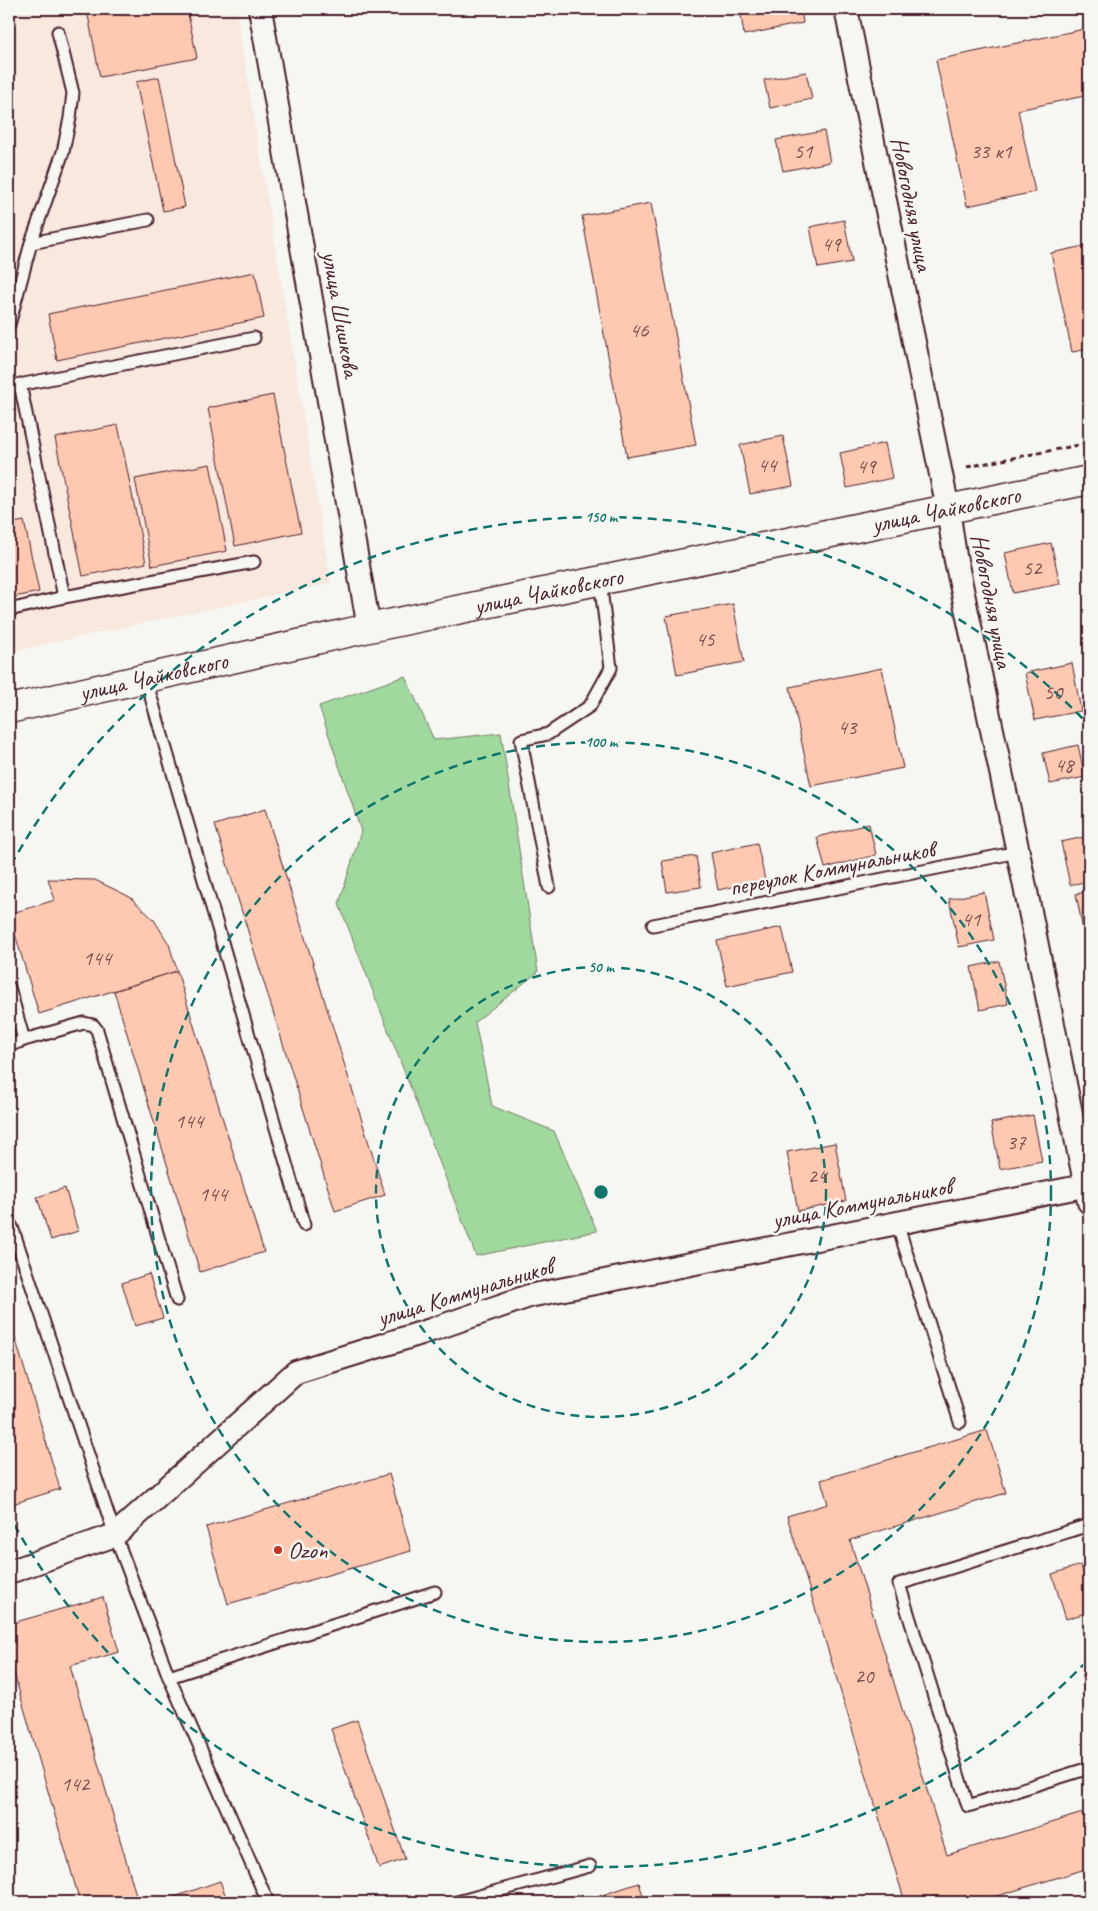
<svg xmlns="http://www.w3.org/2000/svg" width="1098" height="1911" font-family="Caveat,sans-serif">
<style>
.built{fill:#f8e8de}
.green{fill:#a0d99e;stroke:#757c64}
.building{fill:#fec9b0;stroke:#4a1f2b}
.lines{fill:none;stroke-linecap:round;stroke-linejoin:round}
.lane-casing{stroke:#4a1f2b;stroke-width:15}
.street-casing{stroke:#4a1f2b;stroke-width:26}
.secondary-casing{stroke:#4a1f2b;stroke-width:31}
.path{stroke:#4a1f2b;stroke-width:3;stroke-dasharray:5 4;stroke-linecap:butt}
.lane{stroke:#f6f6f2;stroke-width:11}
.street{stroke:#f6f6f2;stroke-width:22}
.secondary{stroke:#f6f6f2;stroke-width:28}
.ring{fill:none;stroke:#0f766e;stroke-width:2.5;stroke-dasharray:9 6}
.poi-dot{fill:#c8321e;stroke:#f6f6f2;stroke-width:2}
.labels{text-anchor:middle;dominant-baseline:central;stroke-width:5;stroke-linejoin:round;paint-order:stroke}
.number-label{font-size:21px;fill:#774a4c}
.street-label{font-size:24px;fill:#4a1f2b;stroke:#f6f6f2}
.poi-label{font-size:24px;fill:#4a1f2b;stroke:#f6f6f2;text-anchor:start}
.centre{fill:#0f766e;stroke:#f6f6f2;stroke-width:2.5}
.ring-label{font-size:15px;text-anchor:middle;font-weight:bold;fill:#0f766e;stroke:#f6f6f2;stroke-width:5;stroke-linejoin:round;paint-order:stroke}
</style>
<rect width="100%" height="100%" fill="#f6f6f2"/>
<filter id="ink" filterUnits="userSpaceOnUse"><feTurbulence type="fractalNoise" baseFrequency=".02" numOctaves="2"/><feDisplacementMap in="SourceGraphic" scale="10" xChannelSelector="R" yChannelSelector="G"/><feConvolveMatrix kernelMatrix="1 2 1 2 8 2 1 2 1" color-interpolation-filters="sRGB"/></filter>
<g filter="url(#ink)">
<polygon class="built" points="9,9 236,9 331,583 9,652"/>
<polygon class="green" points="405,676 434,740 501,733 538,972 475,1022 492,1106 554,1131 597,1231 476,1256 339,904 361,831 319,706"/>
<g class="building">
<polygon points="95,9 187,9 197,58 100,77 87,10"/>
<polygon points="740,9 801,9 803,23 744,35"/>
<polygon points="1089,28 1089,95 1018,110 1035,192 967,206 936,60"/>
<polygon points="806,72 812,99 770,108 764,80"/>
<polygon points="159,77 185,207 163,211 136,82"/>
<polygon points="824,131 830,162 783,171 776,140"/>
<polygon points="651,203 696,445 627,457 582,216"/>
<polygon points="844,220 852,262 818,268 810,227"/>
<polygon points="1089,245 1089,349 1072,352 1051,253"/>
<polygon points="255,272 264,318 57,360 48,314"/>
<polygon points="273,395 301,532 235,546 208,408"/>
<polygon points="118,425 146,563 83,576 55,438"/>
<polygon points="783,436 793,486 750,494 740,445"/>
<polygon points="885,443 892,478 847,488 840,453"/>
<polygon points="210,464 227,551 152,566 135,479"/>
<polygon points="24,521 39,592 9,598 9,524"/>
<polygon points="1051,543 1060,584 1013,593 1005,553"/>
<polygon points="733,604 744,662 677,675 666,616"/>
<polygon points="1072,663 1081,711 1035,720 1025,673"/>
<polygon points="882,668 903,768 811,786 790,687"/>
<polygon points="1078,745 1085,777 1050,784 1043,753"/>
<polygon points="265,809 385,1195 335,1211 215,825"/>
<polygon points="869,824 876,855 825,868 817,837"/>
<polygon points="1089,836 1089,881 1070,885 1061,842"/>
<polygon points="757,843 765,880 718,890 711,853"/>
<polygon points="696,856 701,887 667,892 662,861"/>
<polygon points="48,879 95,880 130,897 154,920 169,944 177,971 39,1014 9,914 55,900"/>
<polygon points="1089,891 1089,934 1084,935 1076,894"/>
<polygon points="984,892 994,940 959,947 949,899"/>
<polygon points="782,927 792,972 727,986 717,941"/>
<polygon points="999,961 1008,1004 980,1010 971,967"/>
<polygon points="177,971 264,1252 200,1272 114,991"/>
<polygon points="1033,1115 1042,1161 1000,1169 991,1123"/>
<polygon points="835,1143 846,1201 798,1211 787,1152"/>
<polygon points="65,1188 78,1231 51,1240 37,1197"/>
<polygon points="149,1274 163,1318 135,1326 122,1283"/>
<polygon points="9,1317 60,1489 9,1505"/>
<polygon points="987,1430 1006,1493 850,1540 947,1855 1089,1811 1089,1868 977,1902 938,1902 936,1896 916,1902 905,1902 787,1516 828,1504 821,1480"/>
<polygon points="389,1474 411,1551 228,1604 206,1527"/>
<polygon points="1081,1565 1089,1592 1089,1612 1066,1619 1052,1574"/>
<polygon points="103,1597 119,1652 70,1666 138,1902 80,1902 9,1656 9,1624"/>
<polygon points="357,1720 405,1859 379,1868 331,1729"/>
<polygon points="220,1881 228,1902 160,1902"/>
<polygon points="639,1883 645,1902 581,1902"/>
</g>
<g class="lines">
<defs>
<g id="lane">
<polyline points="31,243 148,220"/>
<polyline points="9,325 31,243 63,152 70,118 73,93 58,32"/>
<polyline points="20,384 64,597 254,562"/>
<polyline points="9,387 254,338"/>
<polyline points="9,610 64,597"/>
<polyline points="146,680 304,1225"/>
<polyline points="549,887 521,740 548,734 590,706 611,668 600,581"/>
<polyline points="653,925 1018,852"/>
<polyline points="9,987 24,1040 9,1046"/>
<polyline points="24,1040 84,1023 93,1025 97,1030 177,1300"/>
<polyline points="9,1222 12,1227 115,1535 169,1677 268,1902"/>
<polyline points="897,1223 960,1422"/>
<polyline points="1089,1525 899,1584 968,1806 1089,1768"/>
<polyline points="169,1677 435,1592"/>
<polyline points="457,1902 590,1866"/>
</g>
<g id="street">
<polyline points="260,9 369,628"/>
<polyline points="846,9 948,509 955,556 1018,852 1089,1202"/>
<polyline points="9,1572 115,1535 296,1372 431,1330 529,1296 1089,1185"/>
</g>
<g id="secondary">
<path id="s1" d="M9 709 369 628 1089 480"/>
</g>
</defs>
<use href="#lane" class="lane-casing"/>
<use href="#street" class="street-casing"/>
<use href="#secondary" class="secondary-casing"/>
<polyline class="path" points="967,467 1089,443"/>
<use href="#lane" class="lane"/>
<use href="#street" class="street"/>
<use href="#secondary" class="secondary"/>
</g>
</g>
<g class="ring">
<circle cx="601" cy="1192" r="225"/>
<circle cx="601" cy="1192" r="450"/>
<path d="M1087 1661A675 675 0 0 1 11 1519M11 865A675 675 0 0 1 1087 723"/>
</g>
<circle class="poi-dot" cx="278" cy="1550" r="5"/>
<g class="labels">
<g class="number-label">
<text x="803" y="151">51</text>
<text x="991" y="151">33 к1</text>
<text x="831" y="244">49</text>
<text x="639" y="330">46</text>
<text x="767" y="465">44</text>
<text x="866" y="466">49</text>
<text x="1032" y="568">52</text>
<text x="705" y="639">45</text>
<text x="1053" y="692">50</text>
<text x="847" y="727">43</text>
<text x="1064" y="765">48</text>
<text x="971" y="919">41</text>
<text x="97" y="958">144</text>
<text x="189" y="1121">144</text>
<text x="1016" y="1142">37</text>
<text x="817" y="1176">24</text>
<text x="213" y="1194">144</text>
<text x="864" y="1676">20</text>
<text x="75" y="1784">142</text>
</g>
<g class="street-label">
<text transform="translate(912 204) rotate(79)">Новогодняя улица</text>
<text transform="translate(341 314) rotate(80)">улица Шишкова</text>
<text stroke="none"><textPath href="#s1" startOffset="958">улица Чайковского</textPath></text>
<text stroke="none"><textPath href="#s1" startOffset="552">улица Чайковского</textPath></text>
<text transform="translate(992 601) rotate(79)">Новогодняя улица</text>
<text stroke="none"><textPath href="#s1" startOffset="148">улица Чайковского</textPath></text>
<text transform="translate(832 868) rotate(-11)">переулок Коммунальников</text>
<text transform="translate(862 1203) rotate(-11)">улица Коммунальников</text>
<text transform="translate(465 1292) rotate(-17)">улица Коммунальников</text>
</g>
<g class="poi-label">
<text x="288" y="1550">Ozon</text>
</g>
</g>
<circle cx="601" cy="1192" r="8" class="centre"/>
<g class="ring-label">
<text x="601" y="522">150 m</text>
<text x="601" y="747">100 m</text>
<text x="601" y="972">50 m</text>
</g>
<rect width="1098" height="1911" fill="none" stroke="#f6f6f2" stroke-width="30"/>
<rect x="15" y="15" width="1068" height="1881" fill="none" stroke="#4a1f2b" stroke-width="2" filter="url(#ink)"/>
</svg>
